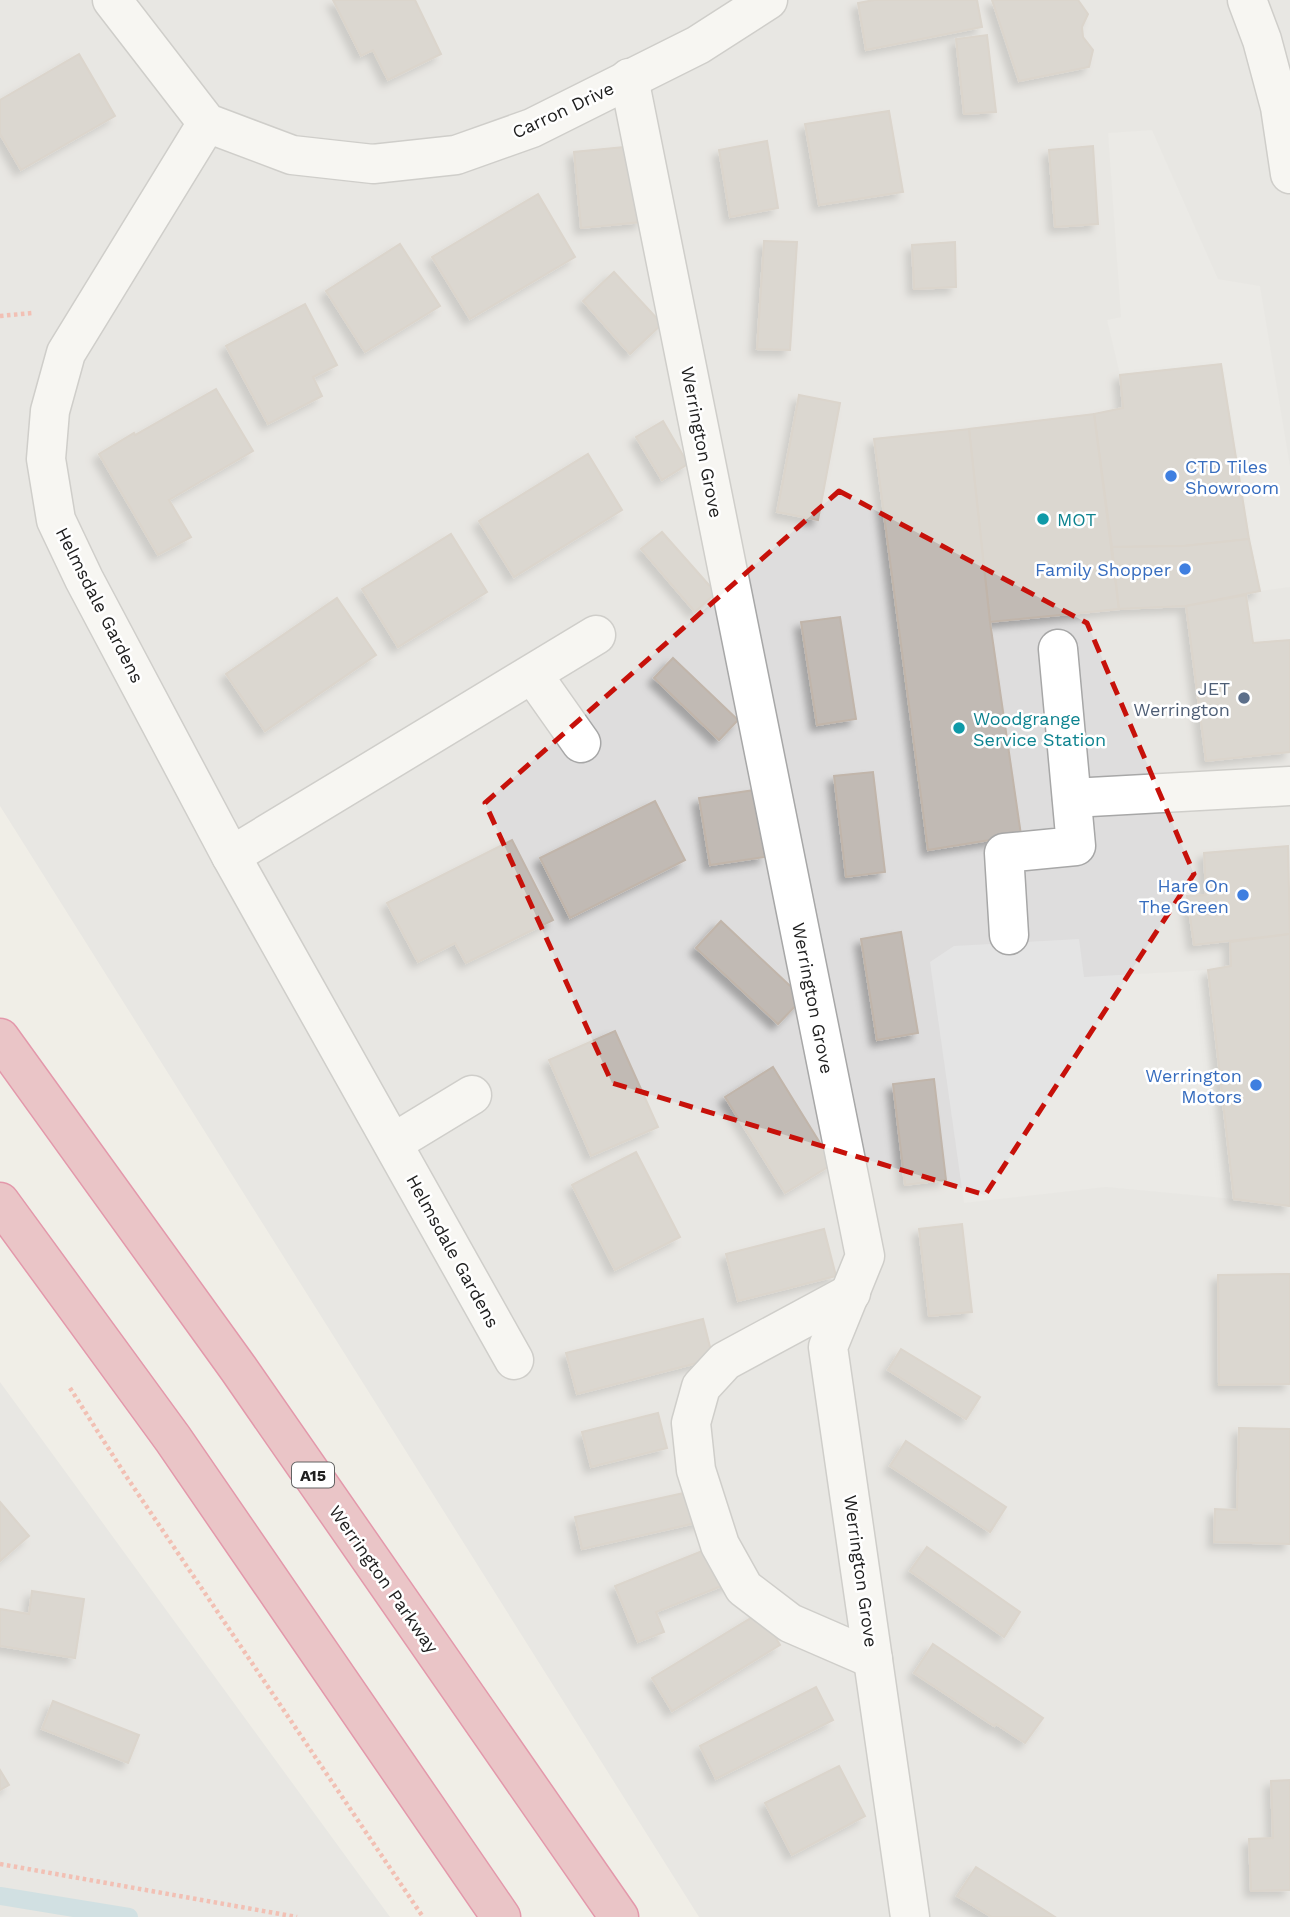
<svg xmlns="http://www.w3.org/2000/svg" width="1290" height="1917" font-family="'Work Sans',sans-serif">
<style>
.residential{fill:#dedddd}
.parking{fill:#e4e4e4}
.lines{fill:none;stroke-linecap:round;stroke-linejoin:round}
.stream{stroke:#aacfdb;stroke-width:18}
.building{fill:#c1bab4;stroke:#c1b5aa;stroke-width:2;filter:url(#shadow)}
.minor-casing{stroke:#a7a7a7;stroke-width:41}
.highway-casing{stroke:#d33062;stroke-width:41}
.path{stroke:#f38775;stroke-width:4.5;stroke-dasharray:3.5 3.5;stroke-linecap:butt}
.minor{stroke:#fff;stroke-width:38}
.highway{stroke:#e3939f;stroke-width:38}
.marked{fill:none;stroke:#c7110a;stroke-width:5;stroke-dasharray:14 9;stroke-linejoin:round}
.shop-dot{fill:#3f7fe0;stroke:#fff;stroke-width:2.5}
.culture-dot{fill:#0f9aa8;stroke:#fff;stroke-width:2.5}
.service-dot{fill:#5c6f8a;stroke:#fff;stroke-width:2.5}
.labels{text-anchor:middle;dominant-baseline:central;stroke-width:5;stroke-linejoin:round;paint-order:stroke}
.shield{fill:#fff;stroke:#636363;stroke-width:2}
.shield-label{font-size:16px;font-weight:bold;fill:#202020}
.street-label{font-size:18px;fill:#202020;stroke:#fff}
.shop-label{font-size:18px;fill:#366cbe;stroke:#fff;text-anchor:end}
.culture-label{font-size:18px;fill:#0d838f;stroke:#fff;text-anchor:start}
.service-label{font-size:18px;fill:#4e5e75;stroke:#fff;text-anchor:end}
</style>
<defs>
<filter id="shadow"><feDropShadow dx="-6" dy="6" stdDeviation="3.5" flood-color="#0004"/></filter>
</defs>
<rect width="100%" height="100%" fill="#f0eee7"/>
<g class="residential">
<polygon points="0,0 1290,0 1290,1917 699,1917 0,806"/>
<polygon points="0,1382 390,1917 0,1917"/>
</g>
<g class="parking">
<polygon points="1152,130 1218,279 1260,286 1290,466 1290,587 1260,591 1249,539 1221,364 1120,375 1107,320 1121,317 1108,133"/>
<polygon points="1079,939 1084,977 1208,970 1234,1199 1106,1187 964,1203 930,962 954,946"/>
</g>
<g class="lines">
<polyline class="stream" points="0,1896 129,1917"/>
</g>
<g class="building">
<polygon points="333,0 415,0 441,54 388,80 373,50 361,56"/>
<polygon points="874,0 977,0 982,27 866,50 858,3"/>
<polygon points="992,0 1078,0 1088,14 1082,27 1083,37 1093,50 1089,67 1019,81"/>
<polygon points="987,35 996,112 964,114 956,39"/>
<polygon points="79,54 115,116 21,170 0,134 0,100"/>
<polygon points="889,111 903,192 819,205 805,124"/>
<polygon points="767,141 778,208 730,217 719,150"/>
<polygon points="634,146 642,222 581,228 574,152"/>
<polygon points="1093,146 1098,224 1055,227 1049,150"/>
<polygon points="538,194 575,257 470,319 432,257"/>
<polygon points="764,241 797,242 790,350 757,349"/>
<polygon points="955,242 956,287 914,289 912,245"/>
<polygon points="400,244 440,306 365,352 326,291"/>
<polygon points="614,272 662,324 630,354 583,301"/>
<polygon points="305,304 337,365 313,377 322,396 268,424 226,346"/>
<polygon points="1221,364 1249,539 1184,546 1112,547 1094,414 1123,408 1120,375"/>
<polygon points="216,389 253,451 169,500 191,537 158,555 99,454 134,433 135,435"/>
<polygon points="799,395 840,403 818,520 777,512"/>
<polygon points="1094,414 1119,609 990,622 969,429"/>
<polygon points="663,421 688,464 662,480 636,437"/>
<polygon points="969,429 990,622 1021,835 928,850 874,439"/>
<polygon points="588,454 622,510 514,577 479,521"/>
<polygon points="662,532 716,593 695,612 641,549"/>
<polygon points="451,534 487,592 398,647 362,589"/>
<polygon points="1249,539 1260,591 1186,606 1119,609 1112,547 1184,546"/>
<polygon points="1246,595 1253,643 1290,640 1290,752 1206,761 1186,606"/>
<polygon points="337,598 376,655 265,731 226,674"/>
<polygon points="840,617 856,719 817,725 801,622"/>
<polygon points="673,658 738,720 719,740 654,678"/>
<polygon points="873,772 885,872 846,877 834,776"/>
<polygon points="755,790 765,857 710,865 699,798"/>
<polygon points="655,801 685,860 570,918 540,858"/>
<polygon points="512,840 553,920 466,963 455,943 418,962 387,903"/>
<polygon points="1288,846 1290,934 1194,945 1187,896 1206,895 1204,853"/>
<polygon points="721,921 803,998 778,1024 696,948"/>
<polygon points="901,932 918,1033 877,1040 861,939"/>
<polygon points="1290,934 1290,1206 1234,1199 1208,970 1231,966 1230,942"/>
<polygon points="615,1031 658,1127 591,1156 549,1060"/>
<polygon points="773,1067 833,1164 785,1193 725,1097"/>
<polygon points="934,1079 946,1180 905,1185 893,1084"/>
<polygon points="636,1152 680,1237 615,1270 572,1185"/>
<polygon points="962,1224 972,1312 929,1316 919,1229"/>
<polygon points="824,1229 836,1276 738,1301 726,1254"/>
<polygon points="1290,1274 1290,1384 1219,1385 1218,1275"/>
<polygon points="703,1319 713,1359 577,1394 566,1353"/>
<polygon points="901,1349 980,1397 966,1419 888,1370"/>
<polygon points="658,1413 667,1448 591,1467 582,1432"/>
<polygon points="1239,1428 1290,1429 1290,1544 1214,1542 1215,1509 1237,1510"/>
<polygon points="906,1441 1006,1507 990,1532 890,1466"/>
<polygon points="702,1489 709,1520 582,1549 575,1517"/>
<polygon points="0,1502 29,1536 0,1561"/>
<polygon points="722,1543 737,1580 656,1612 664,1632 638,1642 615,1586"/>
<polygon points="927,1547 1020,1612 1004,1637 910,1571"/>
<polygon points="32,1591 84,1599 75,1658 0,1646 0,1609 29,1614"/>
<polygon points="761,1612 780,1645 672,1711 652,1678"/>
<polygon points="933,1644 1043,1718 1025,1743 996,1724 994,1726 914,1673"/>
<polygon points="816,1687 833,1720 716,1779 700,1746"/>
<polygon points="53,1701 139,1735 128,1763 42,1729"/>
<polygon points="839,1766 865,1816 792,1855 765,1803"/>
<polygon points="0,1770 9,1785 0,1790"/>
<polygon points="1290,1780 1290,1890 1251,1891 1249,1839 1273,1838 1271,1781"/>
<polygon points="976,1867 1055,1917 992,1917 957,1896"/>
</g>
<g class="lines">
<defs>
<g id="minor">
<polyline points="112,0 207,123 292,155 373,164 456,155 532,128 698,45 768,0"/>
<polyline points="1247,0 1262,40 1280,107 1290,174"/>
<polyline points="629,78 865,1256 828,1347 910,1917"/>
<polyline points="207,123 66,353 50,411 46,459 56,520 84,579 231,856 514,1360"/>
<polyline points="533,675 581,743"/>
<polyline points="1072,798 1290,786"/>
<polyline points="231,856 596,635"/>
<polyline points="1009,935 1004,853 1076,846 1058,649"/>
<polyline points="393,1143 472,1095"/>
<polyline points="851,1293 725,1361 701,1387 691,1423 696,1470 720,1545 744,1588 790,1623 873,1659"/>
</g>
<g id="highway">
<polyline points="0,1038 238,1368 619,1917"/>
<polyline points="0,1202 173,1439 501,1917"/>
</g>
</defs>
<use href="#minor" class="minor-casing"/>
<use href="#highway" class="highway-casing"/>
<g class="path">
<polyline points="0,316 32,313"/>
<polyline points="70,1388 126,1476 423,1917"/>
<polyline points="0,1864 297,1917"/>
</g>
<use href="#minor" class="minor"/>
<use href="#highway" class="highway"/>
</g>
<path d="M0 0H1290V1917H0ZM839 491 1087 623 1194 874 985 1195 612 1083 485 803Z" fill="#f0eee7" fill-opacity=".55" fill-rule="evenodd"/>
<path class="marked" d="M839 491 1087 623 1194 874 985 1195 612 1083 485 803Z"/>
<g class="shop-dot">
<circle cx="1171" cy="476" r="7"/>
<circle cx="1185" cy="569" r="7"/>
<circle cx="1243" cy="895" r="7"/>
<circle cx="1256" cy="1085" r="7"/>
</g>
<g class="culture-dot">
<circle cx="1043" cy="519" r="7"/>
<circle cx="959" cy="728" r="7"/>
</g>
<circle class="service-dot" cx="1244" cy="698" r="7"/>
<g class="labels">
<rect class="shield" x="292" y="1462.5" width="42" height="25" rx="5"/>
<g class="shield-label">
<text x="313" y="1475">A15</text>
</g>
<g class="street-label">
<text transform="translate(563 110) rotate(-25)">Carron Drive</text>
<text transform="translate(702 442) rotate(79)">Werrington Grove</text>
<text transform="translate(100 605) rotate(63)">Helmsdale Gardens</text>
<text transform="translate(813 998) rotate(79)">Werrington Grove</text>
<text transform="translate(453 1251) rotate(61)">Helmsdale Gardens</text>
<text transform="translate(861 1571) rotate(82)">Werrington Grove</text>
<text transform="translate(384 1579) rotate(55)">Werrington Parkway</text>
</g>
<g class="shop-label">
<text x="1185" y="466" text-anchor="start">CTD Tiles<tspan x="1185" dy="21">Showroom</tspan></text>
<text x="1171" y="569">Family Shopper</text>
<text x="1229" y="885">Hare On<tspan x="1229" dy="21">The Green</tspan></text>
<text x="1242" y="1075">Werrington<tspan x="1242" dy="21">Motors</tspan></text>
</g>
<g class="culture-label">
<text x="1057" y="519">MOT</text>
<text x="973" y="718">Woodgrange<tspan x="973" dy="21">Service Station</tspan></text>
</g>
<g class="service-label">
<text x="1230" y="688">JET<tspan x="1230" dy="21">Werrington</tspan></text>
</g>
</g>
</svg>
